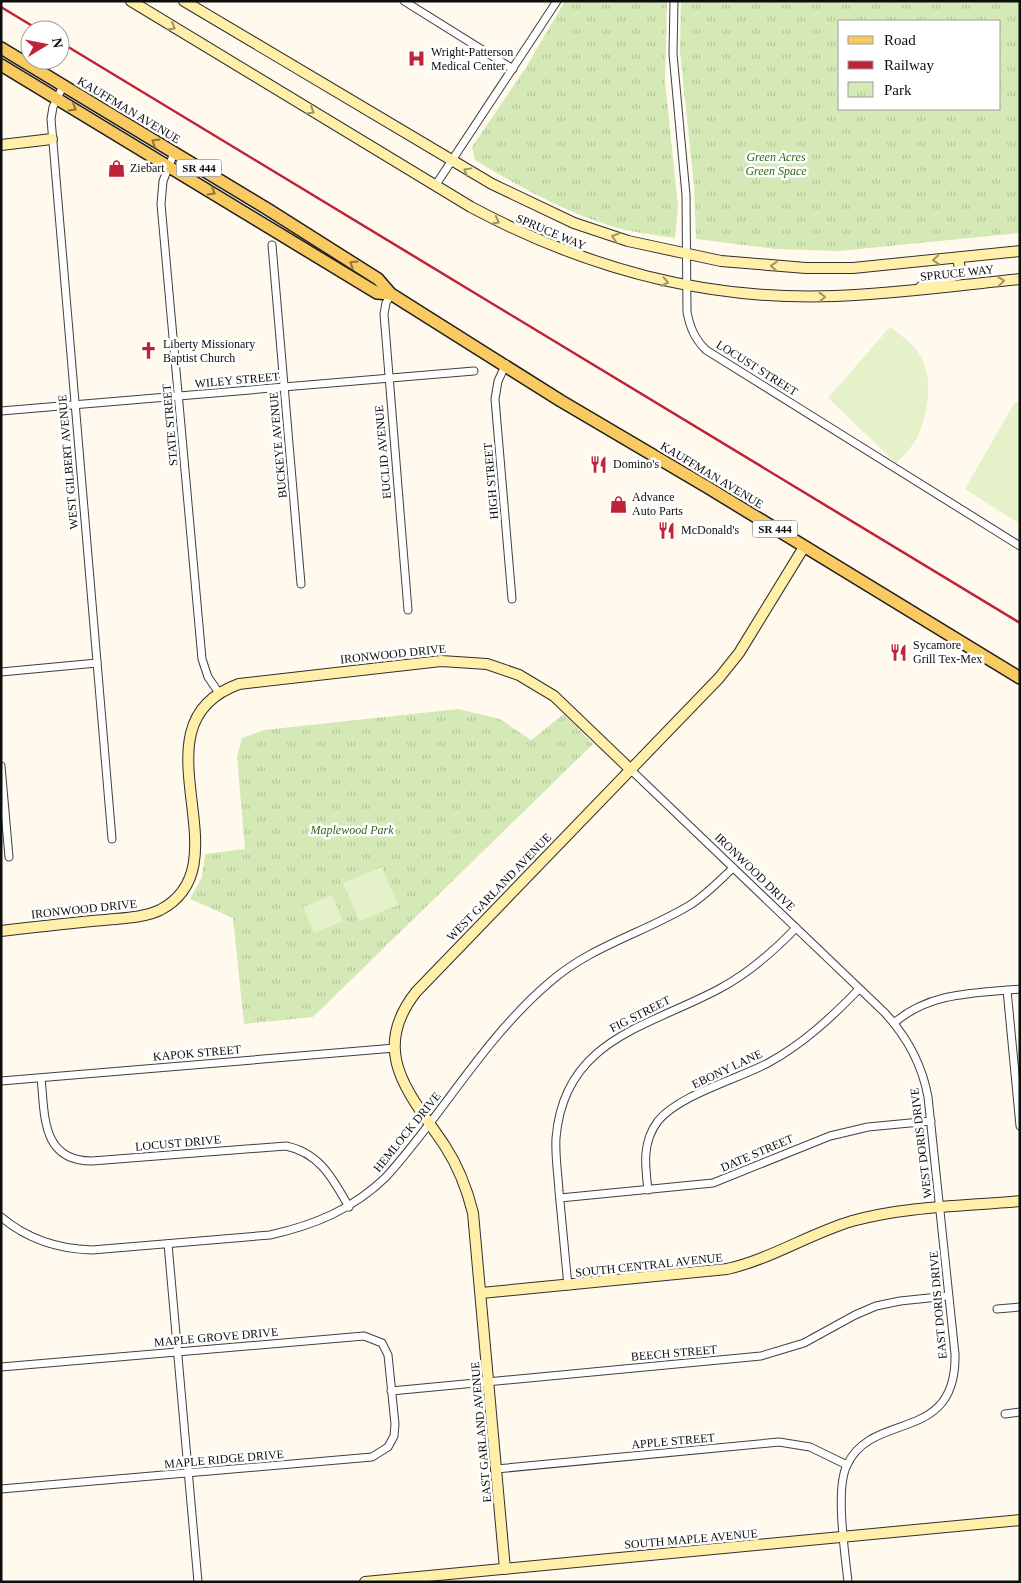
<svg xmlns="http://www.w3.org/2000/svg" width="1021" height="1583" font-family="'Times New Roman',serif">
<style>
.park{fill:url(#park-tufts);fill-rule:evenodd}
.pitch{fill:#e5f1c8}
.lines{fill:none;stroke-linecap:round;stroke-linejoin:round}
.street-casing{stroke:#404040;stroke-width:9}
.secondary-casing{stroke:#2f2f2f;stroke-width:12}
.primary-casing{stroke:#1e1e1e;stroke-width:14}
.street{stroke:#fff;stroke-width:7}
.secondary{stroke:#ffefa8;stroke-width:10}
.primary{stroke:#faca62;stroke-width:11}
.rail{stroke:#be2336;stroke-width:2.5}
.oneway{stroke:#9e956a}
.oneway2{stroke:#8f753c}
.labels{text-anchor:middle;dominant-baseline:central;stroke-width:5;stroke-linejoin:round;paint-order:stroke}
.shield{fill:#fff;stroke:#565656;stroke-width:1}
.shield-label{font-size:11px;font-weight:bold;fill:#0d0d0d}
.poi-label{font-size:12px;fill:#0d0d0d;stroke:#fff;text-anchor:start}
.street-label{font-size:12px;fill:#0d0d0d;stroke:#fff}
.park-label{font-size:12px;font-style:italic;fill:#31651c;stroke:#fff}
</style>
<defs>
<pattern id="park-tufts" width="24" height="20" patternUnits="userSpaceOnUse" patternTransform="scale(1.25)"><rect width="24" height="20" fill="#d4e9b6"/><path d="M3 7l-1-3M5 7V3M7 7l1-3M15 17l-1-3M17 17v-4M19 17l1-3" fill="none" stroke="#b5c79b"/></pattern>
</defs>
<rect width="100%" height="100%" fill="#fffaed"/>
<g class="park">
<path d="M565 1H667L665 81 678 207 675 238C656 235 636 233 618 228 567 213 521 188 475 160L472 147 525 69Z"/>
<path d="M681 1H1020V233L839 251 775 249 696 239 694 186 680 52ZM840 21H1000V109H840Z"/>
<polygon points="458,709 500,719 531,740 564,714 593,744 313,1017 244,1024 233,918 190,899 202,877 205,854 245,849 237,757 242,738 264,730"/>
</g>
<g class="pitch">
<path d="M890 327C902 336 919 348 924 363 933 387 927 421 914 443 909 450 902 457 896 463L828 398Z"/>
<polygon points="1015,402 1020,403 1020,524 965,489"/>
<polygon points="382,867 398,905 359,921 343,883"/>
<polygon points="332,895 343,921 314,933 303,907"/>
</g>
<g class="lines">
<defs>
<g id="street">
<polyline points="404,1 513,69"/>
<path d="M674 1 673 54 686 195 687 312C690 328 695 339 706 350L1020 546"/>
<polyline points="63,86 53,107 51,119 112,839"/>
<polyline points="174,153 163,181 161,204 202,659 208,677 219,693"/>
<polyline points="435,186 557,1"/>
<polyline points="272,245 301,584"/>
<polyline points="391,294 386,303 384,314 408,610"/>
<polyline points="506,364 498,381 495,399 512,599"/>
<polyline points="1,411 474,371"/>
<polyline points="1,672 97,663"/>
<polyline points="1,766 9,857"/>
<path d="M630 769 885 1013C907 1037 922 1064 928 1097L955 1354C957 1445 872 1410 847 1465 835 1489 845 1553 848 1582"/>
<polyline points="1007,990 1020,1126"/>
<path d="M894 1023C930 992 975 993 1020 989"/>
<path d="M41 1078C45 1115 41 1161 92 1161L286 1146C320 1153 333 1179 349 1207"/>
<polyline points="1,1081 395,1048"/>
<path d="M648 1190C645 1165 642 1142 658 1121 679 1095 738 1079 768 1063 803 1044 832 1017 859 989"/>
<polyline points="560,1198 713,1183 830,1136 868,1127 931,1121"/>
<path d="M1 1217C27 1239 58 1249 92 1250L270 1235C315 1225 353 1209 386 1177 443 1114 485 1037 550 982 591 946 644 933 690 905 706 895 719 881 733 868"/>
<polyline points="168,1244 198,1582"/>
<path d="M568 1286C565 1254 562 1223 559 1191 558 1174 555 1156 556 1138 564 1039 648 1027 719 989 749 973 773 952 796 928"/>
<polyline points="997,1309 1020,1307"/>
<polyline points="1,1367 364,1336 382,1343 388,1355 395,1424 394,1436 388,1447 372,1457 1,1489"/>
<polyline points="391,1391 761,1356 804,1343 855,1315 876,1306 900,1301 948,1296"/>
<polyline points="1005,1414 1020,1412"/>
<polyline points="496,1469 779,1442 810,1447 847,1465"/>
</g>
<g id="secondary">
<path d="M131 1 471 207C585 268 704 301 835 296 896 294 958 285 1020 279"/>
<polyline points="184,1 492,184 574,223 628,241 721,261 806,268 853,268 1020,251"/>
<polyline points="1,145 52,139"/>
<polyline points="921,287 929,282 958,275 960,269 958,258"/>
<path d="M1 931C35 927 69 923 104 920 122 918 143 918 160 910 249 864 127 724 239 684L441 661 487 664 519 675 554 696 630 769"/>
<path d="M481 1293 727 1269C771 1259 809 1234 852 1221 906 1206 965 1206 1020 1201"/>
<path d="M505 1569 473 1213C467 1189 458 1166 445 1146 411 1095 368 1053 416 992L719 678 739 653 804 547"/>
<polyline points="365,1582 1020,1520"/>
</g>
<g id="primary">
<polyline points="1,48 269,210 378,279 391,294 561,401 707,487 1020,678"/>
<polyline points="1,65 377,293 391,294"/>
</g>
</defs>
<use href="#street" class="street-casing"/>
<use href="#secondary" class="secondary-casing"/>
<use href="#primary" class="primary-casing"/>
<use href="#street" class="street"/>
<use href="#secondary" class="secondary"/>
<use href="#primary" class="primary"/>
<g class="rail">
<polyline points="1,7 39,30"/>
<polyline points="60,42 1020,623"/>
</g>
</g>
<defs><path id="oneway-chevron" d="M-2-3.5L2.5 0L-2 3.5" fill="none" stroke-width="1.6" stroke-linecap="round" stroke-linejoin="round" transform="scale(1.25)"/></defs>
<g class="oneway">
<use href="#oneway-chevron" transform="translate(172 27) rotate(31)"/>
<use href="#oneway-chevron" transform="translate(311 111) rotate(31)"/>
<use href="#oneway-chevron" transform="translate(467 171) rotate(-151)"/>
<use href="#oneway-chevron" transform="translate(496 221) rotate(28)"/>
<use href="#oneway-chevron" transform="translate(615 237) rotate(-162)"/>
<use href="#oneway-chevron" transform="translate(936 260) rotate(175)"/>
<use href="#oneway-chevron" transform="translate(774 266) rotate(-176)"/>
<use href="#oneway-chevron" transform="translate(1001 281) rotate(-6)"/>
<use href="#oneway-chevron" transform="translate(665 282) rotate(12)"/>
<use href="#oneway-chevron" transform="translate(822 297) rotate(-1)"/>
</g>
<g class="oneway2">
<use href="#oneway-chevron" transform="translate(73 108) rotate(31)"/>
<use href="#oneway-chevron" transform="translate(155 142) rotate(-149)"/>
<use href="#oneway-chevron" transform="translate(212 192) rotate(31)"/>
<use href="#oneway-chevron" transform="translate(353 264) rotate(-148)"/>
</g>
<defs>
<symbol id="hospital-bare" viewBox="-9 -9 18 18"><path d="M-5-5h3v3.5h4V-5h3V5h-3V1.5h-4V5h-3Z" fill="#be2336" stroke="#fff" stroke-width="2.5" paint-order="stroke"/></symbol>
<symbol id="shop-bare" viewBox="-9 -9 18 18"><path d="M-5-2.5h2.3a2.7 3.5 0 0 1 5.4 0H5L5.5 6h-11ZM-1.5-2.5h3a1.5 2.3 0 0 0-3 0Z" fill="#be2336" stroke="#fff" stroke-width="2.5" paint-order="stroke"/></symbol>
<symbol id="church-bare" viewBox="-9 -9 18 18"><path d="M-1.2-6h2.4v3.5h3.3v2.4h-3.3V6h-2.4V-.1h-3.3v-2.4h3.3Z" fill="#be2336" stroke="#fff" stroke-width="2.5" paint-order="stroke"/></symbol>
<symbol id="restaurant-bare" viewBox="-9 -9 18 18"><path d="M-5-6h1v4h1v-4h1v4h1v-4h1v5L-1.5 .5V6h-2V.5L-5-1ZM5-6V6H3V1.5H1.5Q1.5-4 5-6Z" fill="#be2336" stroke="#fff" stroke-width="2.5" paint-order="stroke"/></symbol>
</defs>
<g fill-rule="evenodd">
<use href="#hospital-bare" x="404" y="46" width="25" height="25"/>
<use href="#shop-bare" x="104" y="156" width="25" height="25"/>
<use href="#church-bare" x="136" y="338" width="25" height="25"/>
<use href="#restaurant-bare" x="586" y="452" width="25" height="25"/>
<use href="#shop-bare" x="606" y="492" width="25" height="25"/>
<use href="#restaurant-bare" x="654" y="518" width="25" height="25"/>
<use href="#restaurant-bare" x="886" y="640" width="25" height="25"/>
</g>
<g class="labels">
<g class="shield">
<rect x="176.5" y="159.5" width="45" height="17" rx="4"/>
<rect x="752.5" y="520.5" width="45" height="17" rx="4"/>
</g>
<g class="shield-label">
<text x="199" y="168">SR 444</text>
<text x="775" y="529">SR 444</text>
</g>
<g class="poi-label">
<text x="431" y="52">Wright-Patterson<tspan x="431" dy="14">Medical Center</tspan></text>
<text x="130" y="168">Ziebart</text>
<text x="163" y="344">Liberty Missionary<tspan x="163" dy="14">Baptist Church</tspan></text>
<text x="613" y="464">Domino's</text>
<text x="632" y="497">Advance<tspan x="632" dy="14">Auto Parts</tspan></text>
<text x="681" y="530">McDonald's</text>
<text x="913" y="645">Sycamore<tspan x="913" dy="14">Grill Tex-Mex</tspan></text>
</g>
<g class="street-label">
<text transform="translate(129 110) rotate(31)">KAUFFMAN AVENUE</text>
<text transform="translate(551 232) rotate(23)">SPRUCE WAY</text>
<text transform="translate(957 273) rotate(-6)">SPRUCE WAY</text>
<text transform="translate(757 368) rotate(32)">LOCUST STREET</text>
<text transform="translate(237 380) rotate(-5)">WILEY STREET</text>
<text transform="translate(170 425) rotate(-95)">STATE STREET</text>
<text transform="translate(278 445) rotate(-95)">BUCKEYE AVENUE</text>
<text transform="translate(383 452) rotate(-95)">EUCLID AVENUE</text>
<text transform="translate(68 462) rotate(-95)">WEST GILBERT AVENUE</text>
<text transform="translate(712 475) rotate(31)">KAUFFMAN AVENUE</text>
<text transform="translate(491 481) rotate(-95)">HIGH STREET</text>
<text transform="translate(393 654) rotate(-6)">IRONWOOD DRIVE</text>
<text transform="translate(755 872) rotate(44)">IRONWOOD DRIVE</text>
<text transform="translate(499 887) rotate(-46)">WEST GARLAND AVENUE</text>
<text transform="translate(84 909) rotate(-6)">IRONWOOD DRIVE</text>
<text transform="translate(640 1014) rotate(-27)">FIG STREET</text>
<text transform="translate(197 1053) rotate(-5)">KAPOK STREET</text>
<text transform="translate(727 1069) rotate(-25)">EBONY LANE</text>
<text transform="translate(407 1132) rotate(-51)">HEMLOCK DRIVE</text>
<text transform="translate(178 1143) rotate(-5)">LOCUST DRIVE</text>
<text transform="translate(921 1143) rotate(-97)">WEST DORIS DRIVE</text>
<text transform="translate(757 1153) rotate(-23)">DATE STREET</text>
<text transform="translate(649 1265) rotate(-6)">SOUTH CENTRAL AVENUE</text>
<text transform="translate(938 1305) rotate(-95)">EAST DORIS DRIVE</text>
<text transform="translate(216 1337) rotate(-5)">MAPLE GROVE DRIVE</text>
<text transform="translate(674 1353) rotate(-5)">BEECH STREET</text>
<text transform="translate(481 1432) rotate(-95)">EAST GARLAND AVENUE</text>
<text transform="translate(673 1441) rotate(-5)">APPLE STREET</text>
<text transform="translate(224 1459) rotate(-5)">MAPLE RIDGE DRIVE</text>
<text transform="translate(691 1539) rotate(-5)">SOUTH MAPLE AVENUE</text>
</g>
<g class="park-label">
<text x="776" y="157">Green Acres<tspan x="776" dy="14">Green Space</tspan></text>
<text x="352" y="830">Maplewood Park</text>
</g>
</g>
<rect width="1021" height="1583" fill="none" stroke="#0d0d0d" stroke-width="5"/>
<rect x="838" y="20" width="162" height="90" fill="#ffffff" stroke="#9e9e9e"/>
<rect x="848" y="36" width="25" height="8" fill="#faca62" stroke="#9e9e9e"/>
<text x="884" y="45" font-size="15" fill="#0d0d0d">Road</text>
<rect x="848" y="61" width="25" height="8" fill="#be2336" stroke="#9e9e9e"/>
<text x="884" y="70" font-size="15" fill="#0d0d0d">Railway</text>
<rect x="848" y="82" width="25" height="15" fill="url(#park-tufts)" stroke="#9e9e9e"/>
<text x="884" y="95" font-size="15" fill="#0d0d0d">Park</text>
<g transform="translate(45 45) rotate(80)"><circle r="24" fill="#ffffff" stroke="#9e9e9e"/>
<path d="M0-4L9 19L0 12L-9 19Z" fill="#be2336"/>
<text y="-8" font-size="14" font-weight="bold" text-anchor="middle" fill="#0d0d0d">N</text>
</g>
</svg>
